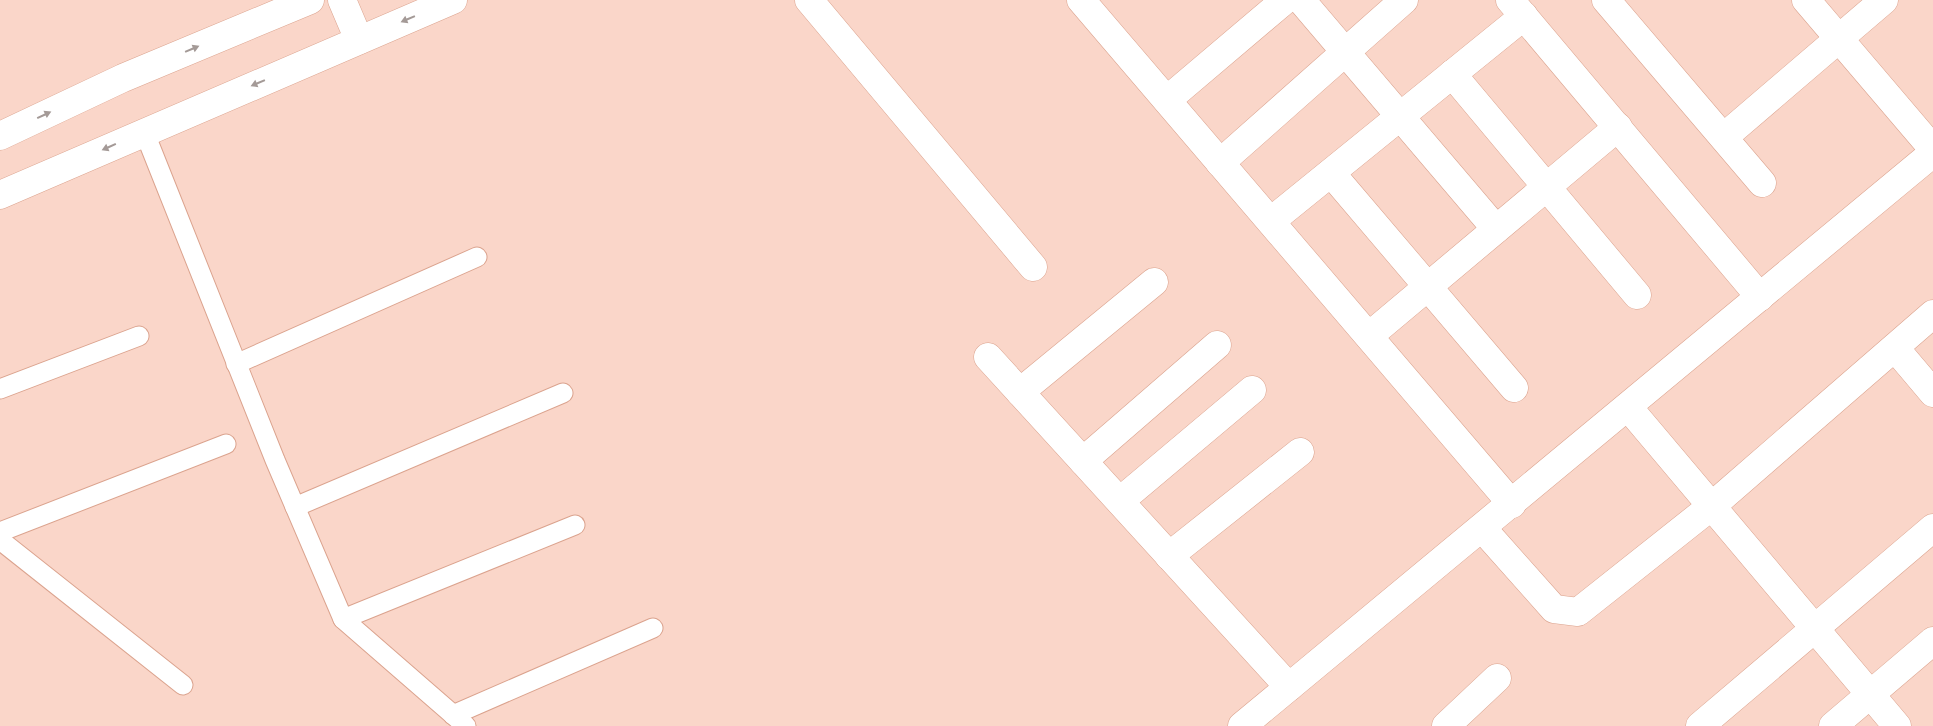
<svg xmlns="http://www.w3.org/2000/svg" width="1933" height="726" font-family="'Nunito Sans',sans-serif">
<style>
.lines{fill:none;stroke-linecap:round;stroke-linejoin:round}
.service-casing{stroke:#dba38e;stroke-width:21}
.minor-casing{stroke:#dba38e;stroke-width:29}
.tertiary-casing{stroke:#dba38e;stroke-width:29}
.service{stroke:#fff;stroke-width:19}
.minor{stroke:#fff;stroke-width:28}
.tertiary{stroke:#fff;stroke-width:28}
.oneway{fill:#a49a97}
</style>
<rect width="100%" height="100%" fill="#fad6c9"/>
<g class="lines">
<defs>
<g id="service">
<polyline points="144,131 275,460 343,619 466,726"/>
<polyline points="236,364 477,257"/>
<polyline points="0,389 139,336"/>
<polyline points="295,507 563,393"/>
<polyline points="0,532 226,444"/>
<polyline points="0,540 183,685"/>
<polyline points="343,619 575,525"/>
<polyline points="453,715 653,628"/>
</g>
<g id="minor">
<polyline points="809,0 1033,267"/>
<polyline points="1081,0 1512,504"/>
<polyline points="1301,0 1496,229"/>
<polyline points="1510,0 1760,297"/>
<polyline points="1606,0 1762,183"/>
<polyline points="1806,0 1933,149"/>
<polyline points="1452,74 1637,295"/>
<polyline points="1167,100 1285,0"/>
<polyline points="1724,137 1884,0"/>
<polyline points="1220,163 1404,0"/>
<polyline points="1331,173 1514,388"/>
<polyline points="1271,221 1524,16"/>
<polyline points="1369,336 1618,127"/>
<polyline points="1895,348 1933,393"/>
<polyline points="988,357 1289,687"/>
<polyline points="1020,392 1154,282"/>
<polyline points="1628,407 1897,726"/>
<polyline points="1083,461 1217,345"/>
<polyline points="1120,501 1252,390"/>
<polyline points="1482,528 1554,609 1578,612 1713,505 1933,314"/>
<polyline points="1169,556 1300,452"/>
<polyline points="1242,726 1933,153"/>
<polyline points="1446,726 1497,678"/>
<polyline points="1700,726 1933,528"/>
<polyline points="1833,726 1933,641"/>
</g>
<g id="tertiary">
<polyline points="342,0 359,40"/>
<polyline points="0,136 123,78 310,0"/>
<polyline points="0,195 453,0"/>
</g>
</defs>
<use href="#service" class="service-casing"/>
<use href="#minor" class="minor-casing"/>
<use href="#tertiary" class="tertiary-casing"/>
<use href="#service" class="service"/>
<use href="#minor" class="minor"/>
<use href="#tertiary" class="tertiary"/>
</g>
<defs><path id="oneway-solid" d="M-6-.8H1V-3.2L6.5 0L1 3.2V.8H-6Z" transform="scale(1.25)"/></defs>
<g class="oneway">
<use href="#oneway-solid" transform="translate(408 19) rotate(157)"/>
<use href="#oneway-solid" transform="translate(192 49) rotate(-23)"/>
<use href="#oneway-solid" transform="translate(258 83) rotate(157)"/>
<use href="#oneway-solid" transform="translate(44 115) rotate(-25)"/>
<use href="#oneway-solid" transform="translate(109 147) rotate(156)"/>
</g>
</svg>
